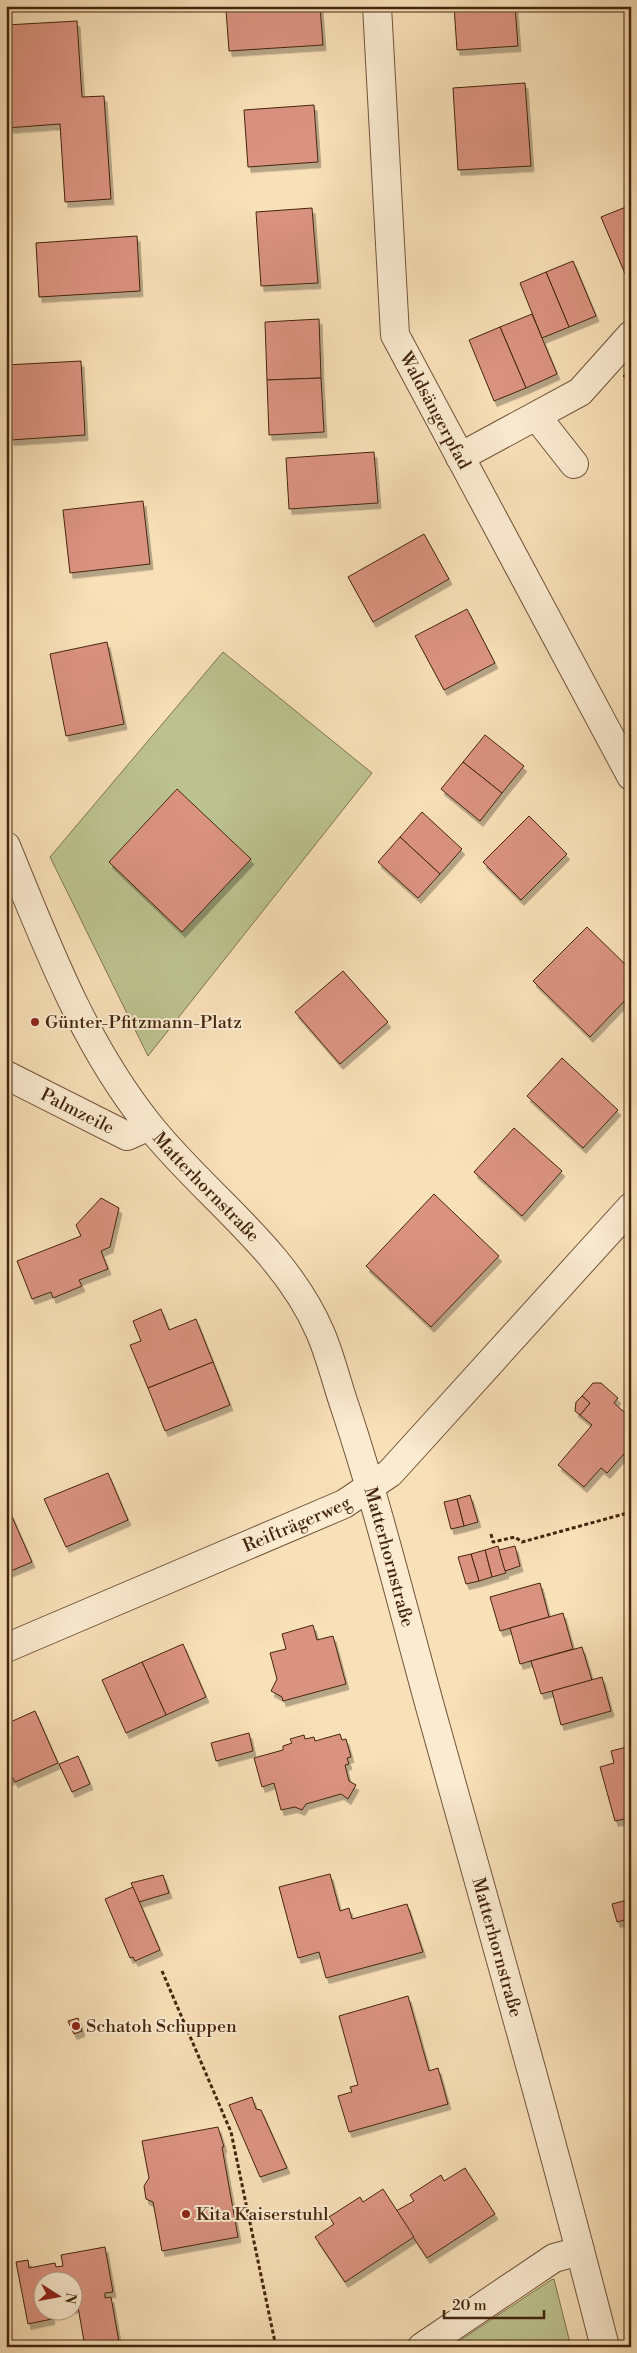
<svg xmlns="http://www.w3.org/2000/svg" width="637" height="2353" font-family="'Libre Bodoni',serif">
<style>
.green{fill:#bcc290;stroke:#80744e}
.building{fill:#db9381;stroke:#44250d;filter:url(#shadow)}
.lines{fill:none;stroke-linecap:round;stroke-linejoin:round}
.minor-casing{stroke:#715438;stroke-width:30}
.path{stroke:#44250d;stroke-width:3;stroke-dasharray:4 2.5;stroke-linecap:butt}
.minor{stroke:#faebd1;stroke-width:28}
.poi-dot{fill:#8f2418;stroke:#faebd1;stroke-width:2}
.labels{text-anchor:middle;dominant-baseline:central;stroke-width:4;stroke-linejoin:round;paint-order:stroke}
.street-label{font-size:18px;fill:#44250d;stroke:#faebd1}
.poi-label{font-size:18px;fill:#44250d;stroke:#faebd1;text-anchor:start}
</style>
<defs>
<filter id="shadow"><feDropShadow dx="3" dy="5.5" stdDeviation="0" flood-color="#0004"/></filter>
</defs>
<rect width="100%" height="100%" fill="#f8e0b8"/>
<filter id="stains"><feTurbulence type="fractalNoise" baseFrequency=".004" numOctaves="4"/><feColorMatrix values="0 0 0 0 .2 0 0 0 0 .09 0 0 0 0 .02 0 0 0 .5 -.17"/></filter>
<radialGradient id="worn" r=".72"><stop offset=".6" stop-color="#630" stop-opacity="0"/><stop offset="1" stop-color="#630" stop-opacity=".3"/></radialGradient>
<g class="green">
<polygon points="223,652 372,773 148,1056 50,857"/>
<polygon points="554,2279 571,2347 450,2347 551,2280"/>
</g>
<g class="building">
<polygon points="289,6 320,6 323,45 229,51 226,10"/>
<polygon points="454,6 515,6 518,46 457,50"/>
<polygon points="77,21 82,97 104,96 111,199 65,202 60,124 6,128 6,25"/>
<polygon points="525,83 531,166 458,170 453,88"/>
<polygon points="314,105 318,162 248,167 244,110"/>
<polygon points="631,205 631,274 626,276 601,217"/>
<polygon points="312,208 318,283 261,286 256,212"/>
<polygon points="137,236 140,291 39,297 36,243"/>
<polygon points="573,261 596,316 569,327 546,272"/>
<polygon points="546,272 569,327 542,338 520,283"/>
<polygon points="532,314 557,374 526,388 500,327"/>
<polygon points="319,319 321,378 267,380 265,322"/>
<polygon points="500,327 526,388 494,401 469,340"/>
<polygon points="81,361 85,435 11,440 6,365"/>
<polygon points="631,368 631,384 623,376"/>
<polygon points="321,378 324,432 269,435 267,380"/>
<polygon points="374,452 378,503 289,509 286,458"/>
<polygon points="143,501 150,564 70,573 63,510"/>
<polygon points="424,534 449,579 373,622 348,577"/>
<polygon points="467,609 495,663 444,690 415,636"/>
<polygon points="107,642 124,724 66,736 50,654"/>
<polygon points="485,735 524,766 502,793 463,762"/>
<polygon points="463,762 502,793 480,821 441,789"/>
<polygon points="177,789 251,859 182,932 109,862"/>
<polygon points="422,812 462,849 440,874 400,837"/>
<polygon points="529,816 567,854 521,900 483,862"/>
<polygon points="400,837 440,874 418,898 378,862"/>
<polygon points="587,927 631,970 631,994 590,1037 533,981"/>
<polygon points="343,971 388,1022 340,1064 295,1012"/>
<polygon points="562,1058 618,1110 583,1148 527,1096"/>
<polygon points="514,1128 562,1171 522,1216 474,1172"/>
<polygon points="434,1194 499,1256 431,1327 366,1266"/>
<polygon points="101,1198 119,1208 110,1247 101,1251 108,1269 79,1280 82,1286 53,1298 51,1292 32,1299 17,1261 81,1236 76,1225"/>
<polygon points="161,1309 169,1330 196,1319 213,1362 148,1388 130,1345 141,1341 133,1321"/>
<polygon points="213,1362 230,1405 165,1431 148,1388"/>
<polygon points="593,1383 601,1383 618,1398 614,1403 631,1418 631,1446 607,1473 601,1468 584,1487 558,1465 592,1425 580,1415 590,1403 582,1396"/>
<polygon points="582,1396 590,1403 580,1415 575,1411 576,1402"/>
<polygon points="108,1473 128,1520 66,1547 44,1499"/>
<polygon points="470,1495 478,1522 464,1526 457,1499"/>
<polygon points="457,1499 464,1526 451,1529 444,1502"/>
<polygon points="6,1503 32,1562 6,1573"/>
<polygon points="498,1546 506,1573 492,1577 485,1550"/>
<polygon points="515,1546 520,1566 505,1571 499,1550"/>
<polygon points="485,1550 492,1577 479,1581 471,1554"/>
<polygon points="471,1554 479,1581 466,1584 458,1557"/>
<polygon points="540,1583 549,1617 500,1631 490,1597"/>
<polygon points="563,1613 573,1649 520,1664 510,1628"/>
<polygon points="313,1625 317,1640 333,1636 346,1684 283,1701 282,1697 271,1691 277,1679 270,1653 286,1649 282,1634"/>
<polygon points="183,1644 206,1697 166,1715 142,1662"/>
<polygon points="582,1647 592,1680 541,1694 531,1661"/>
<polygon points="142,1662 166,1715 126,1733 102,1680"/>
<polygon points="602,1677 611,1711 561,1725 552,1691"/>
<polygon points="35,1711 58,1763 15,1782 13,1778 6,1782 6,1724"/>
<polygon points="249,1733 253,1751 216,1761 211,1743"/>
<polygon points="340,1734 342,1740 346,1739 351,1757 347,1758 349,1764 345,1765 349,1781 356,1785 348,1799 341,1794 306,1804 302,1810 295,1807 281,1810 274,1783 262,1787 254,1758 283,1750 283,1746 292,1743 290,1739 304,1735 305,1739 314,1737 315,1741"/>
<polygon points="631,1746 631,1820 629,1818 615,1821 600,1767 614,1763 611,1751"/>
<polygon points="78,1756 90,1784 72,1792 59,1764"/>
<polygon points="330,1874 340,1911 349,1908 352,1919 407,1904 423,1952 326,1978 319,1952 298,1958 279,1887"/>
<polygon points="163,1875 169,1893 139,1902 131,1883"/>
<polygon points="133,1887 160,1950 135,1961 133,1957 130,1958 105,1899"/>
<polygon points="631,1899 631,1918 617,1922 612,1904"/>
<polygon points="408,1996 429,2071 438,2068 448,2104 349,2132 338,2096 352,2092 350,2087 358,2085 339,2016"/>
<polygon points="78,2018 82,2031 74,2034 68,2021"/>
<polygon points="252,2097 256,2109 261,2110 287,2168 260,2177 229,2105"/>
<polygon points="218,2127 224,2147 222,2147 238,2237 162,2251 153,2202 146,2199 144,2186 149,2178 142,2141"/>
<polygon points="465,2168 495,2214 427,2258 396,2211 414,2201 410,2195 441,2175 444,2181"/>
<polygon points="383,2189 414,2237 345,2282 315,2237 334,2224 329,2217 360,2197 363,2202"/>
<polygon points="105,2247 113,2292 105,2293 105,2298 111,2297 119,2342 123,2341 123,2345 85,2347 78,2307 72,2308 72,2280 42,2280 42,2310 61,2310 51,2312 52,2319 28,2324 16,2262 28,2260 29,2268 55,2263 56,2267 63,2266 61,2255"/>
</g>
<g class="lines">
<defs>
<g id="minor">
<path id="s1" d="M377 6 395 335 631 776"/>
<polyline points="537,417 574,464"/>
<polyline points="460,457 580,392 631,335"/>
<path id="s2" d="M6 846C46 943 82 1041 148 1124 203 1194 284 1248 320 1332 331 1357 337 1385 346 1410 378 1507 402 1605 429 1703 489 1918 550 2131 605 2347"/>
<path id="s3" d="M6 1075 127 1136 149 1126"/>
<path id="s4" d="M6 1648 344 1504 390 1473 631 1207"/>
<polyline points="422,2347 554,2258 580,2251"/>
</g>
</defs>
<use href="#minor" class="minor-casing"/>
<g class="path">
<polyline points="491,1534 493,1542 515,1537 522,1542 631,1512"/>
<polyline points="162,1971 231,2132 276,2347"/>
</g>
<use href="#minor" class="minor"/>
</g>
<g class="poi-dot">
<circle cx="35" cy="1022" r="5"/>
<circle cx="76" cy="2026" r="5"/>
<circle cx="186" cy="2214" r="5"/>
</g>
<g class="labels">
<g class="street-label">
<text stroke="none"><textPath href="#s1" startOffset="415">Waldsängerpfad</textPath></text>
<text stroke="none"><textPath href="#s3" startOffset="80">Palmzeile</textPath></text>
<text stroke="none"><textPath href="#s2" startOffset="399">Matterhornstraße</textPath></text>
<text stroke="none"><textPath href="#s4" startOffset="316">Reifträgerweg</textPath></text>
<text stroke="none"><textPath href="#s2" startOffset="820">Matterhornstraße</textPath></text>
<text stroke="none"><textPath href="#s2" startOffset="1225">Matterhornstraße</textPath></text>
</g>
<g class="poi-label">
<text x="45" y="1022">Günter-Pfitzmann-Platz</text>
<text x="86" y="2026">Schatoh Schuppen</text>
<text x="196" y="2214">Kita Kaiserstuhl</text>
</g>
</g>
<rect width="637" height="2353" fill="none" stroke="#f8e0b8" stroke-width="25"/>
<rect x="8" y="8" width="622" height="2338" fill="none" stroke="#44250d" stroke-width="2.5"/>
<rect x="12" y="12" width="612" height="2328" fill="none" stroke="#44250d"/>
<g transform="translate(58 2296) rotate(101)"><circle r="24" fill="#faebd1" stroke="#b19c83"/>
<path d="M0-4L9 19L0 12L-9 19Z" fill="#8f2418"/>
<text y="-8" font-size="14" font-weight="bold" text-anchor="middle" fill="#44250d">N</text>
</g>
<path d="M444 2310v8h100v-8" fill="none" stroke="#44250d" stroke-width="2.5"/>
<text x="452" y="2310" font-size="15" fill="#44250d" stroke="#faebd1" stroke-width="4" paint-order="stroke">20 m</text>
<rect width="100%" height="100%" filter="url(#stains)"/>
<rect width="100%" height="100%" fill="url(#worn)"/>
</svg>
